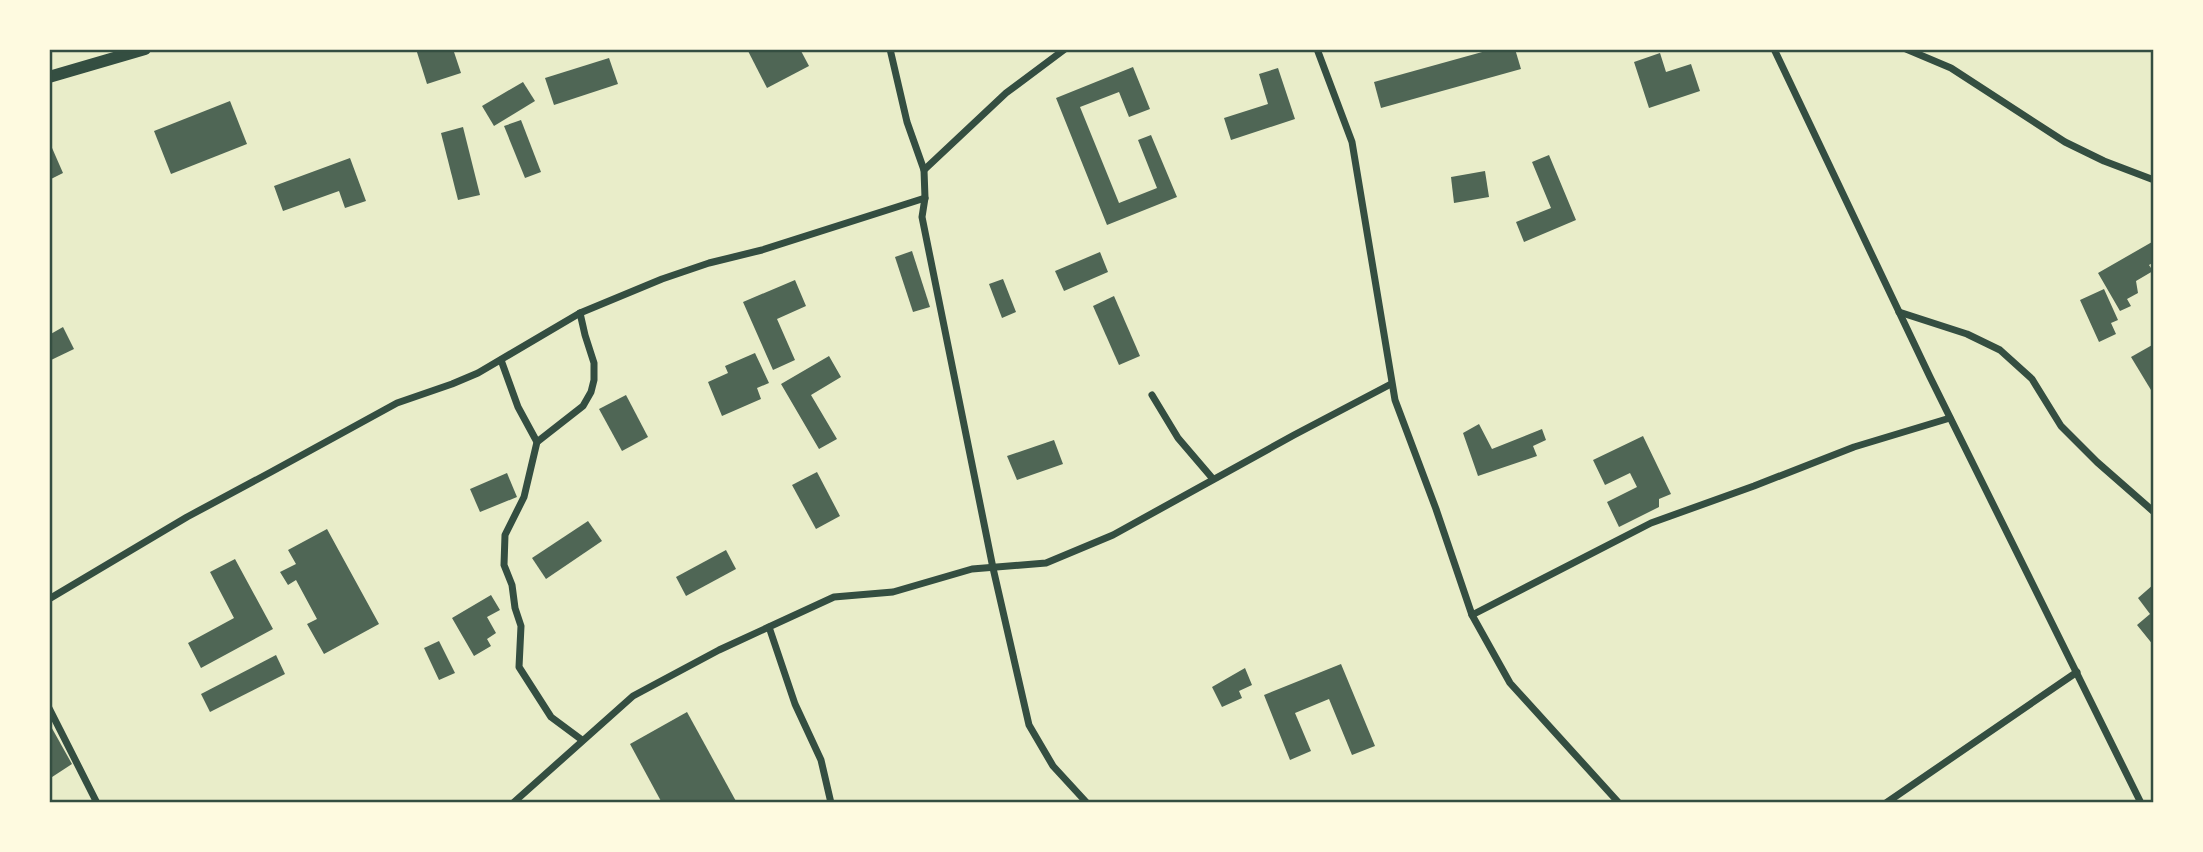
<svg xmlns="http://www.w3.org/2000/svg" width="2203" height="852" font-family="'Golos Text',sans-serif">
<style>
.building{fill:#4f6655}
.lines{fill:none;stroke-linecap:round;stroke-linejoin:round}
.minor{stroke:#344e41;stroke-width:7}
.tertiary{stroke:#344e41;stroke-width:12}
.neatline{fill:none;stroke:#344e41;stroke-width:2.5}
</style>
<rect width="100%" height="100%" fill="#e9edc9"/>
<g class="building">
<polygon points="416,49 453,49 461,73 427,84"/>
<polygon points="747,49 800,49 809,66 767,88"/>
<polygon points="1493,49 1515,49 1521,69 1381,108 1374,82"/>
<polygon points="1660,53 1666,72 1691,64 1700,91 1649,108 1634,62"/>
<polygon points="609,58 618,84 554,105 545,78"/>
<polygon points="1133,67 1150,109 1129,117 1119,92 1080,107 1119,203 1157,188 1138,140 1151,135 1177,197 1107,225 1056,98"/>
<polygon points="1278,68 1295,119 1231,140 1224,118 1268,104 1259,74"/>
<polygon points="523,82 535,101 494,126 482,106"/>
<polygon points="230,101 247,144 171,174 154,131"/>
<polygon points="521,120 541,172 525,178 504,126"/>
<polygon points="463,127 480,195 458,200 441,133"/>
<polygon points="49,141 63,173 49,180"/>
<polygon points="1549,155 1576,220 1524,242 1516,222 1551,208 1532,162"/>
<polygon points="350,158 366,201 345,208 339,191 283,211 274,186"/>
<polygon points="1485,171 1489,197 1454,203 1451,177"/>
<polygon points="2152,242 2154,246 2154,262 2149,265 2153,271 2136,281 2138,293 2127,299 2131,306 2120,311 2098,273"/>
<polygon points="912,251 930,307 913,312 895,257"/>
<polygon points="1100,252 1108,272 1064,291 1055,271"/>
<polygon points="1003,279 1016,312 1002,318 989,284"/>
<polygon points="795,280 806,306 777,319 795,360 773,370 743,302"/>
<polygon points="2104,289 2118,320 2111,323 2116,334 2099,342 2080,300"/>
<polygon points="1114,296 1140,356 1119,365 1093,306"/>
<polygon points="63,327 74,349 49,361 49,335"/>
<polygon points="2154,344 2154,395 2131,357"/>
<polygon points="755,353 769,383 757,388 761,399 722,416 708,382 728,373 725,366"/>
<polygon points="829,356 841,377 811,395 837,439 819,449 781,384"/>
<polygon points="626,395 648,437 622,451 599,409"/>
<polygon points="1479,424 1492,449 1542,429 1546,440 1533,446 1537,456 1478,476 1463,433"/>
<polygon points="1643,436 1671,494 1659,499 1659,507 1619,527 1607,502 1637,487 1630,473 1605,485 1593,460"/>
<polygon points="1054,440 1063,464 1017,480 1007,456"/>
<polygon points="817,472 840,516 816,529 792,485"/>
<polygon points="507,473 517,497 480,512 470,489"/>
<polygon points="588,521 602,541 546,579 532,558"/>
<polygon points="327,529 379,624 324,654 307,624 317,619 296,580 288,585 280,572 296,564 288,550"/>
<polygon points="726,550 736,569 686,596 676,577"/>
<polygon points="235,559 273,629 201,668 188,643 234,618 210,572"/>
<polygon points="2154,584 2154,646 2137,625 2150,614 2138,598"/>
<polygon points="491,595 500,610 487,617 496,633 487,639 491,646 474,656 452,618"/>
<polygon points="439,641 455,673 439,680 424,648"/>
<polygon points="276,655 285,674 210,712 201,694"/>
<polygon points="1341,664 1375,746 1352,755 1329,699 1295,713 1311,751 1290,760 1264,695"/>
<polygon points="1245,668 1252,685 1239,691 1242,698 1222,707 1212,687"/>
<polygon points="687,712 737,803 662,803 630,744"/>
<polygon points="49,723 72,764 49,779"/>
</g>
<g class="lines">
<g class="minor">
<polyline points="890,49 907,122 924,170"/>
<polyline points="1065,49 1006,93 924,170 925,198 922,217 993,568 1029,725 1053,766 1087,803"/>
<polyline points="1317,49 1352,142 1395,400 1436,509 1472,615 1510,683 1619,803"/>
<polyline points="1774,49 1930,377 2141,803"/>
<polyline points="1906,49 1951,68 2065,142 2104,161 2154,180"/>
<polyline points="1899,312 1967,334 2000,350 2032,379 2061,426 2097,462 2154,512"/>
<polyline points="580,313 585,335 594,363 594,380 591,392 583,406 537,442 524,497 505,535 504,565 512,585 515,608 521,626 519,667 551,717 582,740"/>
<polyline points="501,360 518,407 537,442"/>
<polyline points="1152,395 1178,438 1213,479"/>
<polyline points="49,599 187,517 271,472 397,403 452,384 478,373 580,313 662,279 709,263 762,250 925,198"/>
<polyline points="1472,615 1651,523 1754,486 1854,447 1950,418"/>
<polyline points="769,627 795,704 821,760 831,803"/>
<polyline points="49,708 97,803"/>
<polyline points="513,803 633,696 719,650 834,597 893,592 972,569 1046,563 1113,535 1294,435 1391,384"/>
<polyline points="1886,803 2077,672"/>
</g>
<polyline class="tertiary" points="49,77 145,49"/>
</g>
<rect width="2203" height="852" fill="none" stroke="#fefae0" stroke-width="102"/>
<rect x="51" y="51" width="2101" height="750" class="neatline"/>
</svg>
